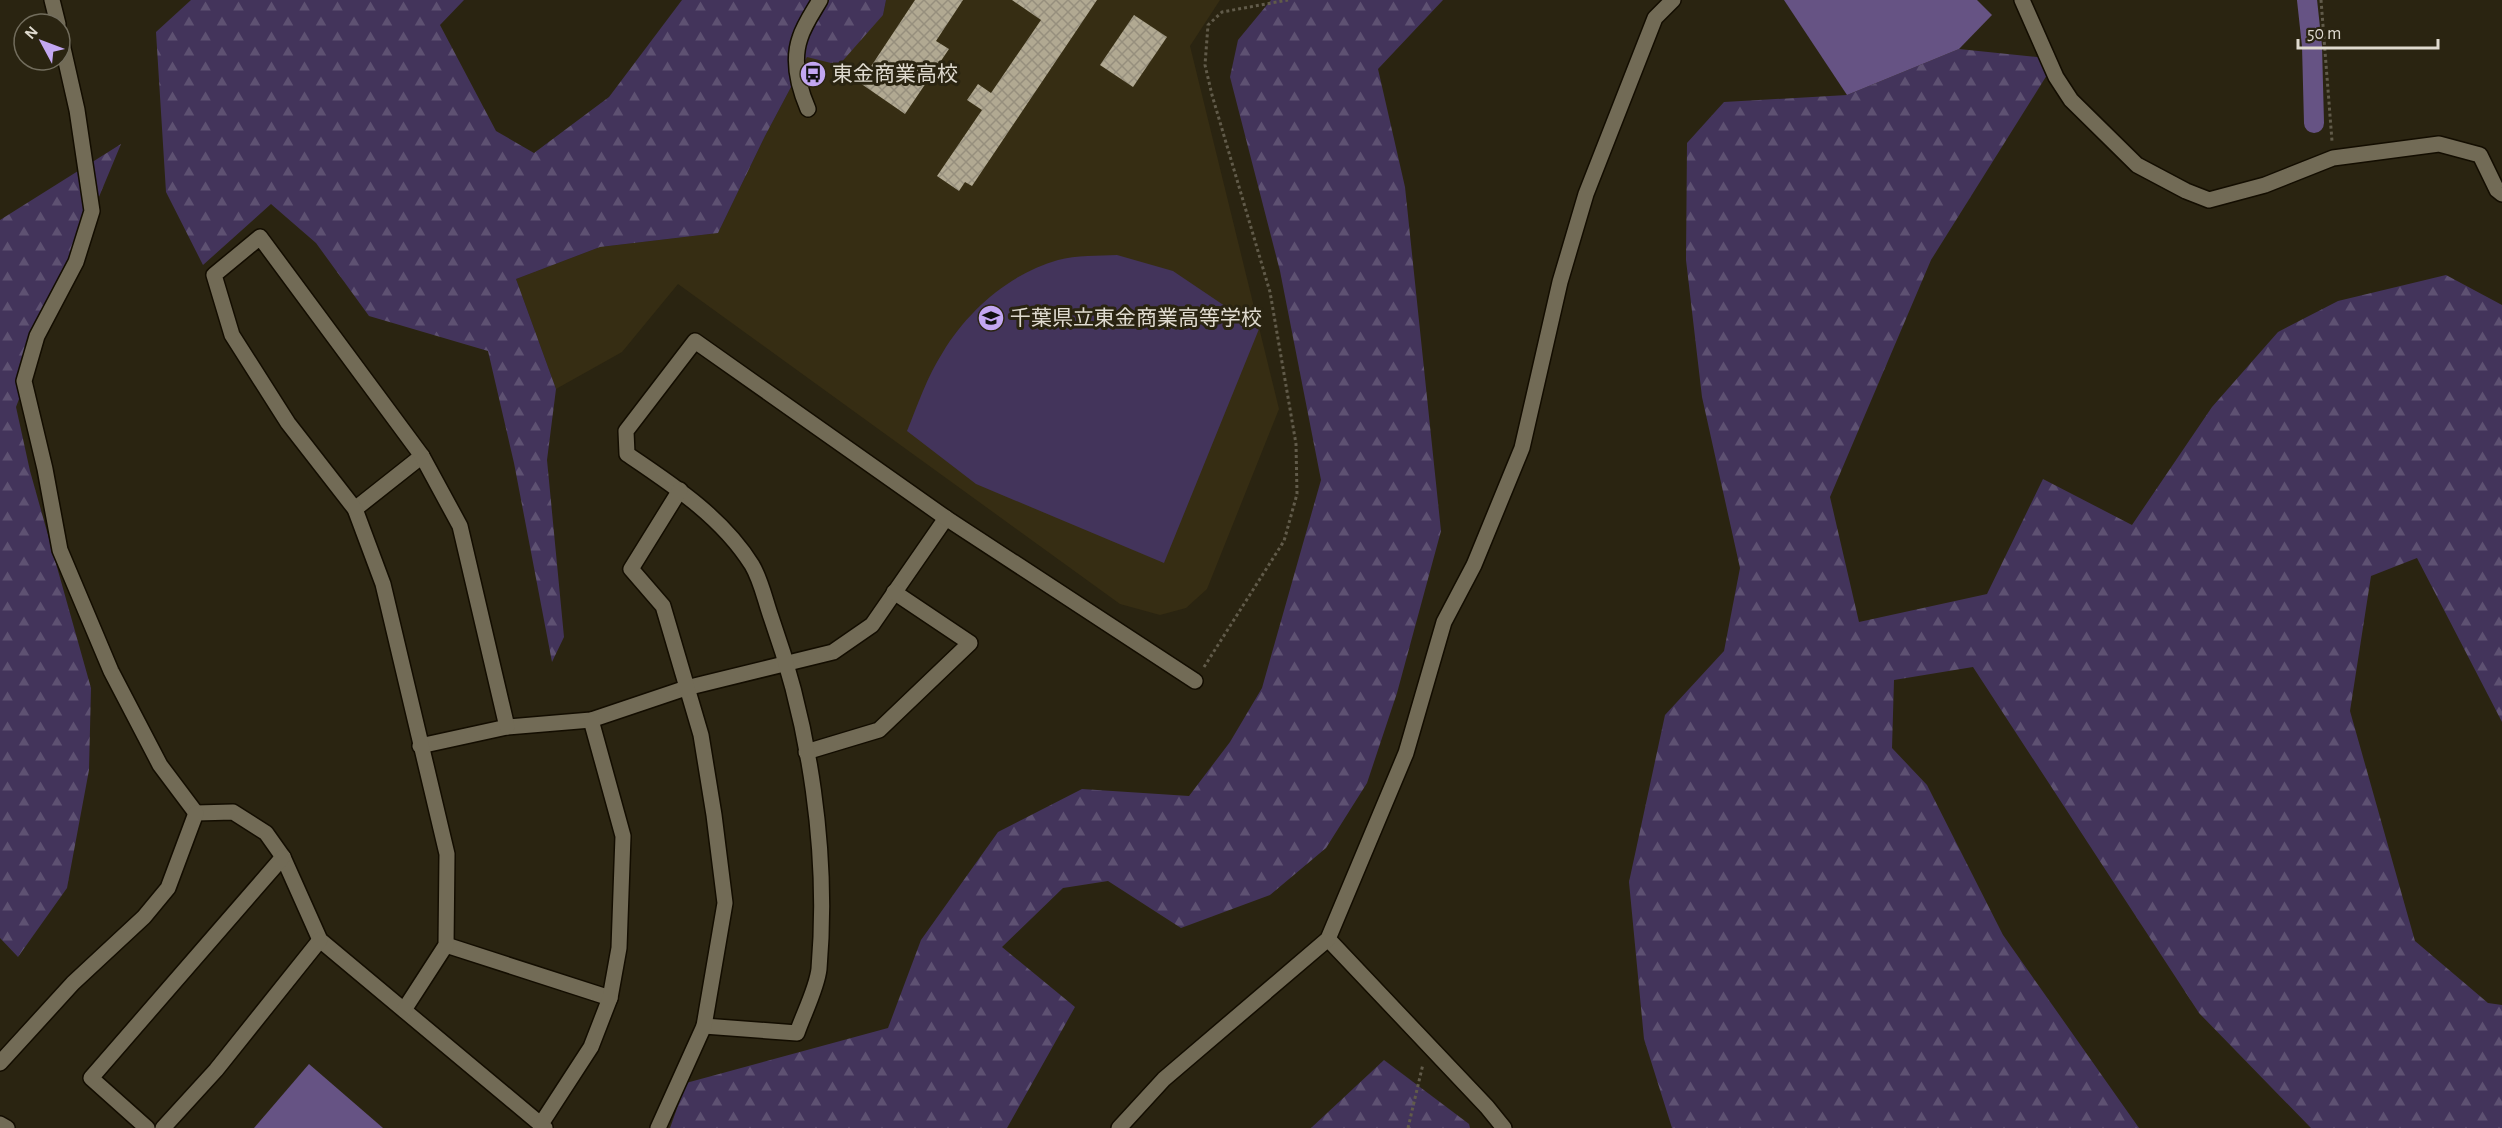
<svg xmlns="http://www.w3.org/2000/svg" width="2502" height="1128" font-family="'Alegreya Sans','Noto Sans JP',sans-serif">
<style>
.built{fill:#362d13}
.forest{fill:url(#forest-firs)}
.pitch{fill:#43345b}
.water{fill:#665384}
.lines{fill:none;stroke-linecap:round;stroke-linejoin:round}
.canal{stroke:#665384;stroke-width:20}
.building{fill:url(#building-cross-hatch)}
.minor-casing{stroke:#130d00;stroke-width:18}
.tertiary-casing{stroke:#130d00;stroke-width:18}
.path{stroke:#615b4a;stroke-width:3;stroke-dasharray:3 3;stroke-linecap:butt}
.minor{stroke:#726b56;stroke-width:15}
.tertiary{stroke:#726b56;stroke-width:15}
.labels{text-anchor:middle;dominant-baseline:central;stroke-width:6;stroke-linejoin:round;paint-order:stroke}
.poi-label{font-size:21px;fill:#dfdacf;stroke:#2a2411;text-anchor:start}
</style>
<defs>
<pattern id="forest-firs" width="22" height="20" patternUnits="userSpaceOnUse" patternTransform="scale(1.5)"><rect width="22" height="20" fill="#43345b"/><path d="M5 1l3.5 6h-7zM16 11l3.5 6h-7z" fill="#5e5172"/></pattern>
<pattern id="building-cross-hatch" width="8" height="8" patternUnits="userSpaceOnUse" patternTransform="scale(1.5)"><rect width="8" height="8" fill="#b1a992"/><path d="M0 0l8 8M0 8l8-8" fill="none" stroke="#968f7d"/></pattern>
</defs>
<rect width="100%" height="100%" fill="#2a2411"/>
<polygon class="built" points="886,0 1220,0 1190,46 1279,409 1207,589 1186,608 1160,615 1120,604 678,284 622,352 556,389 516,279 600,247 718,233 765,136 807,57 883,15"/>
<g class="forest">
<polygon points="191,0 464,0 440,25 496,131 534,153 609,97 682,0 886,0 883,15 839,65 807,57 765,136 718,233 600,247 516,279 556,389 547,460 564,637 552,662 514,463 488,351 369,316 316,243 271,204 203,265 166,192 156,32"/>
<polygon points="1271,0 1443,0 1378,69 1405,187 1441,531 1397,693 1367,783 1326,848 1270,895 1181,928 1108,881 1063,888 1002,947 1075,1007 1007,1128 670,1128 686,1083 888,1028 921,940 998,832 1082,789 1189,796 1230,742 1262,688 1321,480 1280,271 1230,77 1238,40"/>
<polygon points="1959,49 2057,59 1931,260 1830,497 1859,622 1987,594 2043,479 2132,525 2212,407 2278,332 2338,301 2446,275 2502,305 2502,722 2417,558 2371,576 2350,711 2415,941 2488,1003 2502,1005 2502,1128 2311,1128 2199,1013 1973,667 1894,680 1892,748 1927,785 2003,935 2139,1128 1672,1128 1644,1039 1629,882 1665,715 1724,651 1740,568 1702,397 1686,260 1687,143 1724,102 1847,95"/>
<polygon points="121,144 66,276 16,407 30,471 91,688 89,770 67,888 18,957 0,938 0,220"/>
<polygon points="1384,1060 1469,1124 1470,1128 1311,1128"/>
</g>
<path class="pitch" d="M1117 255 1173 271 1259 329 1164 563 976 484 907 431C918 404 927 377 943 352 968 310 1011 273 1058 260 1076 255 1099 256 1117 255Z"/>
<g class="water">
<polygon points="1784,0 1977,0 1992,15 1959,49 1847,95"/>
<polygon points="309,1064 383,1128 254,1128"/>
</g>
<g class="lines">
<polyline class="canal" points="2307,0 2312,46 2314,123"/>
</g>
<g class="building">
<polygon points="915,0 963,0 936,41 949,49 905,114 860,83"/>
<polygon points="1012,0 1097,0 972,186 965,182 959,191 937,176 982,110 967,100 978,84 991,93 1041,20"/>
<polygon points="1134,15 1167,37 1133,87 1100,65"/>
</g>
<g class="lines">
<defs>
<g id="minor">
<polyline points="52,0 58,24"/>
<polyline points="2022,0 2056,77 2071,100 2137,165 2186,191 2209,200 2265,185 2333,158 2439,144 2480,155 2497,190 2502,194"/>
<polyline points="60,35 77,110 92,211 76,262 37,336 24,381 45,469 60,550 111,671 160,765 196,813"/>
<polyline points="355,509 422,456"/>
<polyline points="420,746 507,727 591,720 686,688 833,652 872,625 946,518"/>
<polyline points="806,752 879,730 970,643 894,592"/>
<polyline points="196,813 233,812 266,833 283,857 320,940 545,1128"/>
<polyline points="1328,939 1487,1107 1504,1128"/>
<polyline points="446,945 610,998"/>
<polyline points="404,1010 446,945 447,854 383,584 355,509 288,423 232,335 214,275 260,237 422,456 460,526 507,727"/>
<path d="M704 1026 797 1033C803 1015 817 988 819 969 829 853 810 726 771 617 765 600 761 580 752 565 722 517 673 485 627 454L626 431 695 341 946 518 1195 681"/>
<polyline points="0,1063 73,983 144,917 168,888 196,813"/>
<polyline points="541,1124 591,1047 610,998 619,948 623,836 591,720"/>
<polyline points="147,1128 91,1078 283,857"/>
<polyline points="163,1128 216,1070 320,940"/>
<polyline points="658,1128 704,1026 725,903 714,815 701,735 663,606 631,569 680,490"/>
<polyline points="1119,1128 1164,1079 1328,939 1406,753 1444,622 1474,565 1522,448 1560,282 1586,194 1655,18 1673,0"/>
</g>
<g id="tertiary">
<path d="M808 109C799 88 792 61 800 38 804 25 813 12 820 0"/>
<polyline points="0,1124 7,1128"/>
</g>
</defs>
<use href="#minor" class="minor-casing"/>
<use href="#tertiary" class="tertiary-casing"/>
<g class="path">
<polyline points="2321,0 2332,141"/>
<polyline points="1204,667 1284,541 1297,494 1296,444 1270,292 1212,95 1205,65 1208,25 1222,12 1288,0"/>
<polyline points="1408,1128 1423,1064"/>
</g>
<use href="#minor" class="minor"/>
<use href="#tertiary" class="tertiary"/>
</g>
<defs>
<symbol id="bus-disc" viewBox="-11 -11 22 22"><circle r="9.5" fill="#c3a7f2" stroke="#2a2411"/><path d="M-5-6H5V4H4V6H2V4H-2V6H-4V4H-5ZM-3.5-4V0h7V-4ZM-3.5 1.2v1.5H-2V1.2ZM2 1.2v1.5H3.5V1.2Z" fill="#111"/></symbol>
<symbol id="school-disc" viewBox="-11 -11 22 22"><circle r="9.5" fill="#c3a7f2" stroke="#2a2411"/><path d="M0-5L7-2L0 1L-7-2ZM-4 1L0 2.5L4 1V4Q0 6-4 4Z" fill="#111"/></symbol>
</defs>
<g fill-rule="evenodd">
<use href="#bus-disc" x="798" y="59" width="30" height="30"/>
<use href="#school-disc" x="976" y="303" width="30" height="30"/>
</g>
<g class="labels">
<g class="poi-label">
<text x="832" y="74">東金商業高校</text>
<text x="1010" y="318">千葉県立東金商業高等学校</text>
</g>
</g>
<g transform="translate(42 42) rotate(311)"><circle r="28" fill="#2a2411" stroke="#726d5d" stroke-width="1.5"/>
<path d="M0-4.5L10 22L0 15L-10 22Z" fill="#c3a7f2"/>
<text y="-9" font-size="16" font-weight="bold" text-anchor="middle" fill="#dfdacf">N</text>
</g>
<path d="M2298 39v9h140v-9" fill="none" stroke="#dfdacf" stroke-width="3"/>
<text x="2307" y="39" font-size="18" fill="#dfdacf" stroke="#2a2411" stroke-width="4.5" paint-order="stroke">50 m</text>
</svg>
